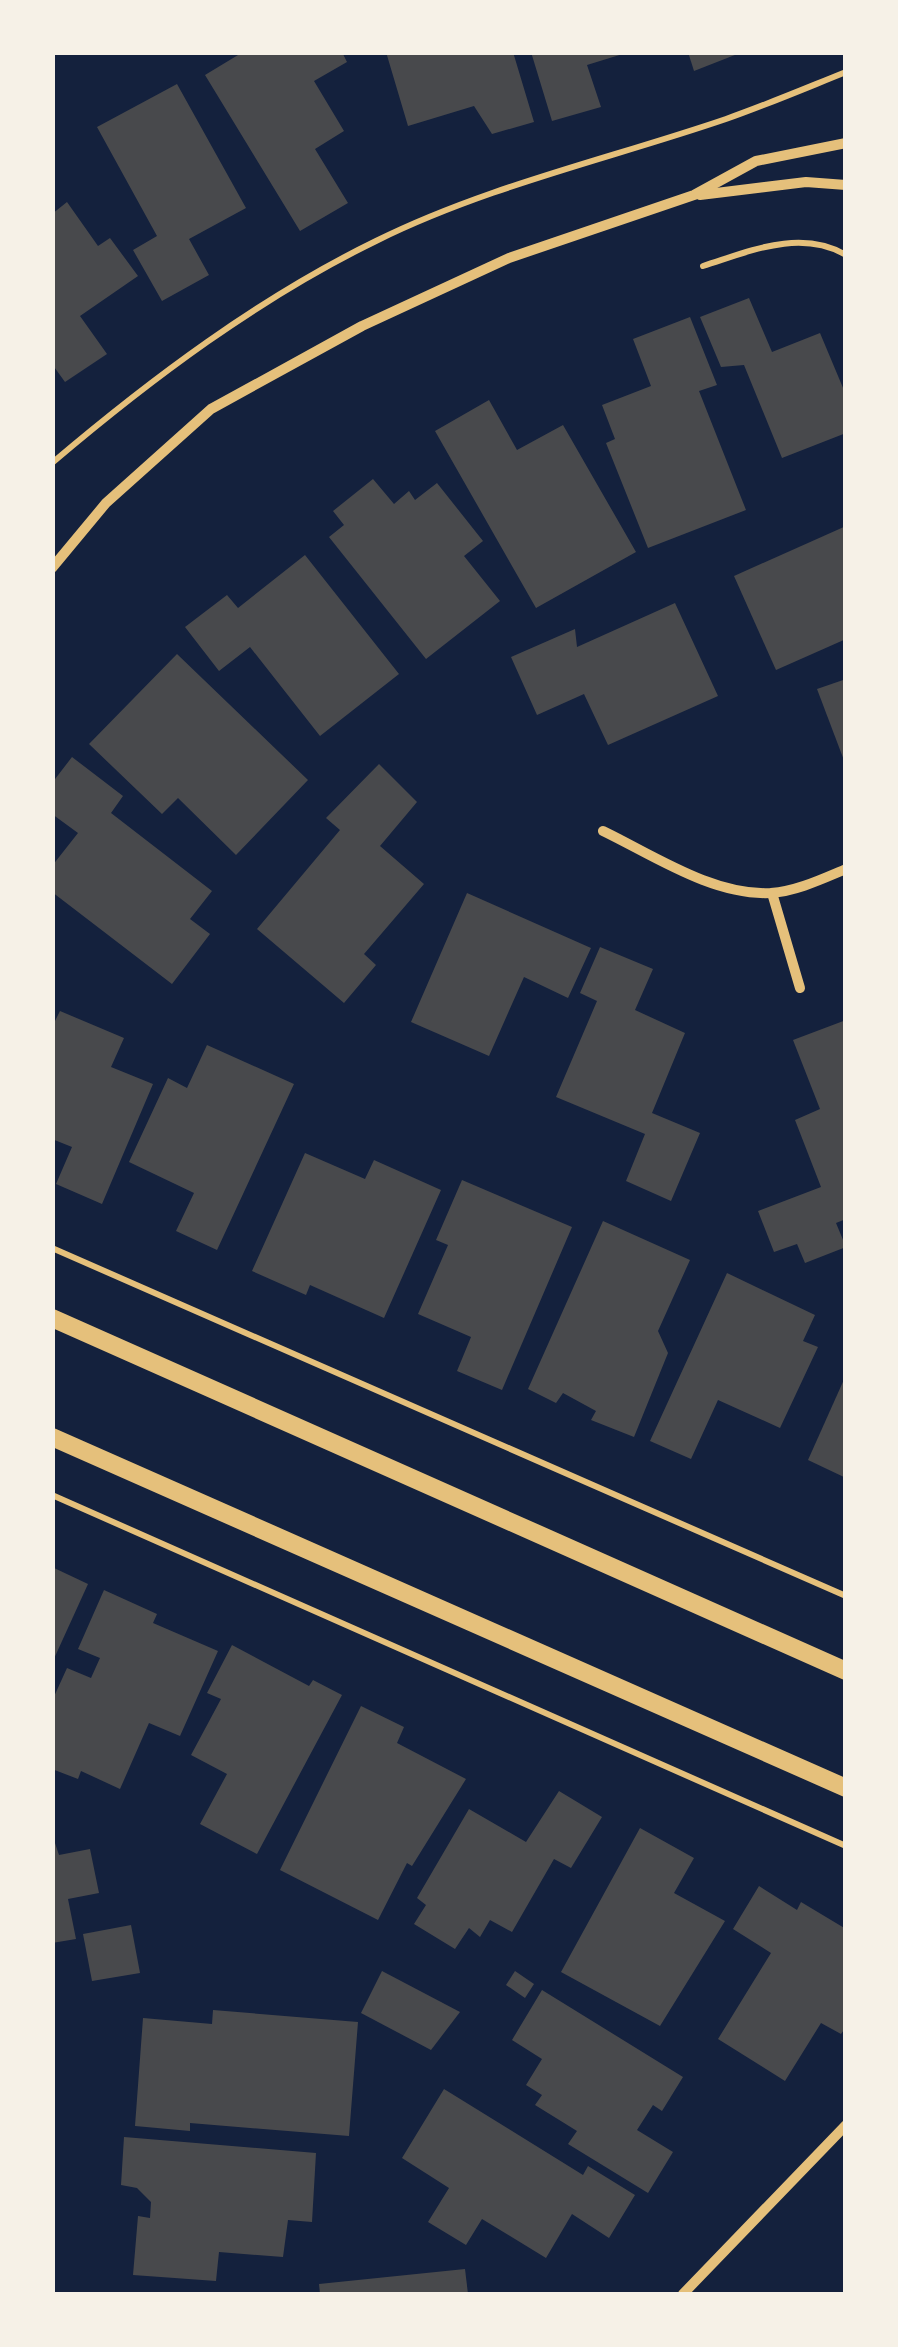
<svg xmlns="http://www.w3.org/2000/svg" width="898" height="2347" font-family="Inter,sans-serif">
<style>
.building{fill:#48494c}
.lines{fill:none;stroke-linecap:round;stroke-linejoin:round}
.path{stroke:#e5c07b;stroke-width:6}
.minor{stroke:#e5c07b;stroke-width:10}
.tertiary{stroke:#e5c07b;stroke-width:18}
</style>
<rect width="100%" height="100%" fill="#14213d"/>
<g class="building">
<polygon points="243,52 342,52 347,62 314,81 344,131 315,149 348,203 300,231 205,75"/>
<polygon points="386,52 513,52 534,122 492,134 474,106 408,126"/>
<polygon points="531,52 626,52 626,53 587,65 601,107 552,121"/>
<polygon points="688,52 740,52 740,53 694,71"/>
<polygon points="177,84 246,208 189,239 209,275 162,301 133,250 157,236 97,127"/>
<polygon points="67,202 98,246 110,238 138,276 80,316 107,354 65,382 52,364 52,214"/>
<polygon points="749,298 772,352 820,333 846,395 846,433 782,458 744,365 721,367 700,317"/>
<polygon points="690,317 717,385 699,391 746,510 648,548 606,443 615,439 602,405 651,386 633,339"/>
<polygon points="489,400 517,450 563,425 636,552 536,608 435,431"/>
<polygon points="373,479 394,504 409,491 415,500 437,483 483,541 464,556 500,601 426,659 329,537 344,525 333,511"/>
<polygon points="846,526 846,639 776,670 734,576"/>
<polygon points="305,555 399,674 320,736 250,647 219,671 185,627 227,595 238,608"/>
<polygon points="675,603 718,696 608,745 584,694 537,715 511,657 575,629 577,647"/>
<polygon points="177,654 308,780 236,855 178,798 162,814 89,744"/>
<polygon points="846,679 846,763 845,763 817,689"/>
<polygon points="72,757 123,796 111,813 212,891 190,919 210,934 172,984 52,892 52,866 78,833 52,814 52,783"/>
<polygon points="379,764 417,802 380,846 424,884 364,954 376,965 344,1003 257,929 340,830 326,818"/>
<polygon points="467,893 591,948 568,998 524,977 489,1056 411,1022"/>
<polygon points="600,947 653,969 635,1010 685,1033 652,1113 700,1133 671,1201 626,1181 645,1134 556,1097 597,1001 580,993"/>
<polygon points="60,1011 124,1038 111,1067 153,1084 102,1204 56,1184 72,1147 52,1139 52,1027"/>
<polygon points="846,1020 846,1219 836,1223 846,1247 805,1263 797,1244 774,1252 758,1211 821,1187 795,1120 820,1109 793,1040"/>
<polygon points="207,1045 294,1084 217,1250 176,1231 194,1193 129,1162 168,1078 187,1088"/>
<polygon points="305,1153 365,1179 374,1160 441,1190 384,1318 310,1285 306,1295 252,1271"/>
<polygon points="462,1180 572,1227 502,1390 457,1371 471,1337 418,1314 448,1245 436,1240"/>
<polygon points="603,1221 690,1260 658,1331 668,1353 634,1437 591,1420 596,1411 563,1393 556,1403 528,1389"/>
<polygon points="727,1273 815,1315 803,1341 818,1347 780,1428 718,1400 691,1459 650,1441"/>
<polygon points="846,1375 846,1478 808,1460"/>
<polygon points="52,1567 88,1584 52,1663"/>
<polygon points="104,1590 157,1614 153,1623 218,1651 180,1736 149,1723 120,1789 81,1771 78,1779 52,1769 52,1701 67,1668 91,1678 100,1658 78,1649"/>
<polygon points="232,1645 309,1686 313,1680 342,1695 257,1854 200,1824 227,1774 191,1755 221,1699 207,1693"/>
<polygon points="361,1706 404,1727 397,1743 466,1779 412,1866 407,1863 378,1920 280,1870"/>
<polygon points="559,1791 602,1817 571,1868 554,1859 512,1932 490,1920 480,1937 469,1928 455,1949 414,1924 426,1905 417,1898 469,1809 526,1842"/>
<polygon points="640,1828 694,1858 674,1893 725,1921 660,2026 561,1972"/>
<polygon points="52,1834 59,1855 90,1849 99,1893 68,1899 76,1939 52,1943"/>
<polygon points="759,1886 797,1910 801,1902 846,1929 846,2027 841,2034 821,2023 785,2081 718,2039 771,1953 733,1929"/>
<polygon points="131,1925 140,1973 92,1981 83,1934"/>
<polygon points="382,1971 460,2012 431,2050 361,2013"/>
<polygon points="515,1971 534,1984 525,1998 506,1985"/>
<polygon points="542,1990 683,2077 662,2111 653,2105 637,2130 673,2152 648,2193 568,2144 577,2131 535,2105 542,2095 526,2085 542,2059 512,2040"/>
<polygon points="213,2010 358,2022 349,2136 190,2123 190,2131 135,2126 143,2018 212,2024"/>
<polygon points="444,2089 583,2175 588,2166 635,2195 609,2238 572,2214 546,2258 482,2219 466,2245 428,2222 449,2188 402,2158"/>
<polygon points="124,2137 316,2153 312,2222 288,2220 283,2257 219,2252 216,2281 133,2275 138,2216 150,2218 151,2202 137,2188 121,2185"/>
<polygon points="465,2269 468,2294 320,2294 319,2284"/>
</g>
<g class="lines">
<g class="path">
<path d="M703 266C748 252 800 228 846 255"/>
<path d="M52 463C151 379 259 298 376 241 487 186 609 159 726 119 766 105 806 88 846 72"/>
<polyline points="52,1248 846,1596"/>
<polyline points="52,1495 846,1846"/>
</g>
<g class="minor">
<polyline points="700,195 806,182 846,185"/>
<polyline points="52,568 106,503 211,409 362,326 509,258 694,195 756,161 846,143"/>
<path d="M603 831C653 855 713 896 771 893 797 891 822 879 846 869"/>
<polyline points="772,893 800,988"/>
<polyline points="683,2294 846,2125"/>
</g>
<g class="tertiary">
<polyline points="52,1318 846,1671"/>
<polyline points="52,1437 846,1788"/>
</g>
</g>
<rect width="898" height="2347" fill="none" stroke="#f6f1e7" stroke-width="110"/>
</svg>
